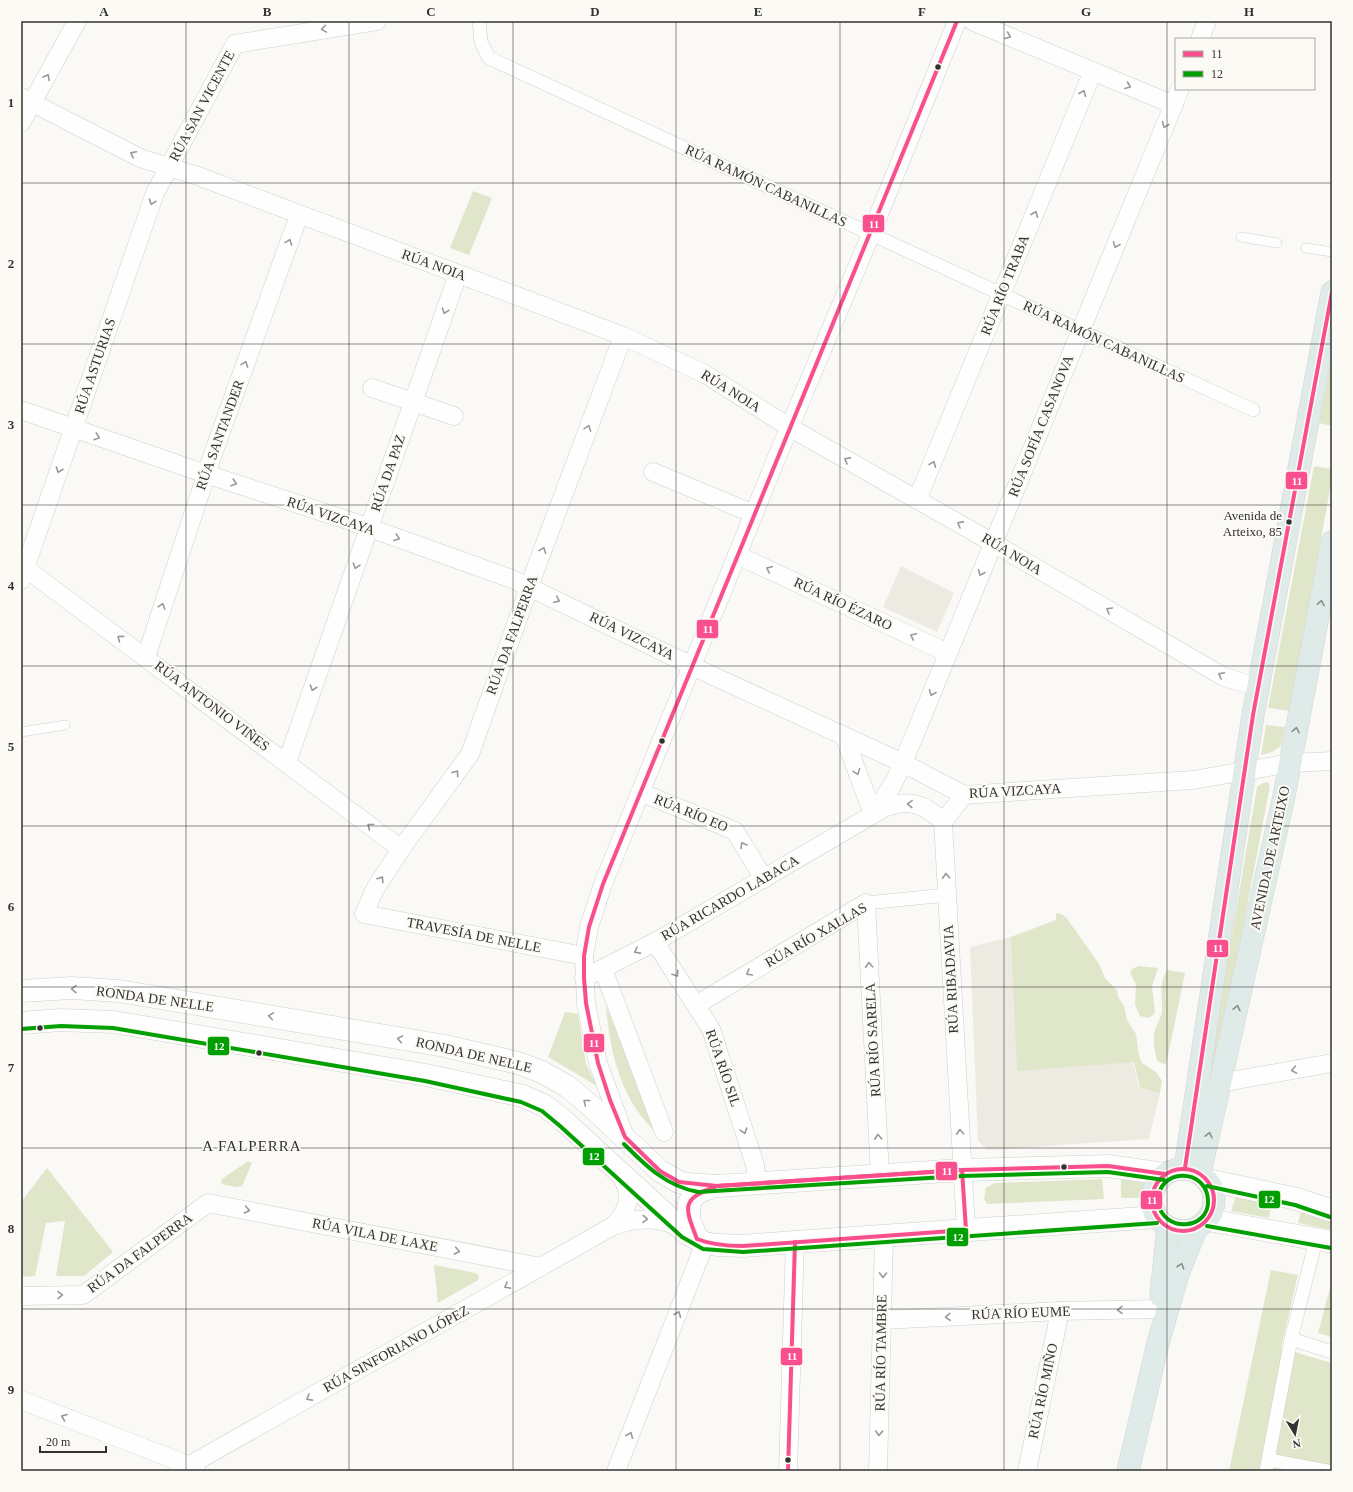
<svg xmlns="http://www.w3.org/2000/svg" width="1353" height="1492" font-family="Georgia,serif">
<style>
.built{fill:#edeae2}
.green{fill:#e0e6ca}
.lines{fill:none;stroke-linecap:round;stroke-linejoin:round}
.service-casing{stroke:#cfcecc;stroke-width:10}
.pedestrian-casing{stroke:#cfcecc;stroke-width:14}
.minor-casing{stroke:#cfcecc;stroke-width:19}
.tertiary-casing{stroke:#cfcecc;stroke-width:23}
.primary-casing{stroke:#d5d4d2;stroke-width:23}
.service{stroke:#fefefe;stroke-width:9}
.pedestrian{stroke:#fefefe;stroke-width:13}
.minor{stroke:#fefefe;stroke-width:18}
.tertiary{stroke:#fefefe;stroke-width:22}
.primary{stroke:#deebe9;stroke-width:22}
.bus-1-casing{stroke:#fcfaf4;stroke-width:7}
.bus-2-casing{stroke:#fcfaf4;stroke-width:7}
.bus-1{stroke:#f94f8e;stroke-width:4}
.bus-2{stroke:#019f02;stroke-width:4}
.oneway{stroke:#989897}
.oneway2{stroke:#888e8c}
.grid{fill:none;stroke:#333230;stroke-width:1;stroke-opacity:0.55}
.bus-dot{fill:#333230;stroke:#fcfaf4;stroke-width:1.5}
.labels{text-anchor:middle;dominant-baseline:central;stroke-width:4;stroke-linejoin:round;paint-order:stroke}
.bus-label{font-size:13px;fill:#333230;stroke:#fcfaf4;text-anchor:end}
.street-label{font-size:14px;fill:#333230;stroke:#fcfaf4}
.neighbourhood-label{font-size:15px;letter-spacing:1px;fill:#333230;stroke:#fcfaf4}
.line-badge{stroke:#fcfaf4;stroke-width:1.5}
.badge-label{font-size:11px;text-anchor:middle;font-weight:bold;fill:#fff}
.neatline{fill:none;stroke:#333230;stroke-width:1.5}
.grid-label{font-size:13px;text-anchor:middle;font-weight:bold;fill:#333230}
</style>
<rect width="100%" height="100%" fill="#faf9f6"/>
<g class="built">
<polygon points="901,566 954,593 937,632 883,607"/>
<polygon points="1056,920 1133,1062 1139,1088 1160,1093 1149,1139 988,1150 978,1141 970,947 1016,936"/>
</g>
<g class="green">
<polygon points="473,191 492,198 469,255 450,248"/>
<polygon points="1332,356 1332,426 1319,423"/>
<polygon points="1314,466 1332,469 1332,478 1290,711 1268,708"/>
<polygon points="1266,725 1285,727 1281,746 1272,752 1261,755"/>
<polygon points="1268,782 1270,786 1210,1100 1204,1099 1257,787 1263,783"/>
<polygon points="1056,913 1061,914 1066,917 1099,964 1105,978 1117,990 1118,997 1124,1006 1127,1020 1136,1034 1139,1056 1142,1063 1156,1072 1162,1081 1160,1093 1140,1088 1134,1062 1017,1071 1011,937 1056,920"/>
<polygon points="1139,966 1158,968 1152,986 1155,1013 1149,1018 1140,1016 1135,1005 1136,984 1130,973 1132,969"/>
<path d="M1167 970 1185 973 1166 1065 1157 1061C1155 1051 1152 1040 1155 1030 1157 1023 1162 1017 1162 1009 1162 994 1159 984 1167 970Z"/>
<path d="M606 1006 660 1138C651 1127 640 1116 633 1104 615 1074 609 1040 606 1006Z"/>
<polygon points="565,1012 578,1014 586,1064 597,1086 548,1057"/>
<polygon points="248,1161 252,1163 242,1186 236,1187 221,1184 222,1179"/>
<polygon points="47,1168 113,1252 84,1276 56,1276 65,1221 46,1223 35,1276 21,1277 21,1202"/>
<rect x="1121" y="1178" width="22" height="20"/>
<polygon points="1102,1179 1104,1199 987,1204 984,1199 986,1188 995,1183"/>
<polygon points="1237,1193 1272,1203 1269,1218 1231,1211"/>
<polygon points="1301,1212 1332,1221 1332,1230 1298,1223"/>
<polygon points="434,1265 476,1273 479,1276 478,1280 438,1303"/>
<polygon points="1271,1270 1298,1275 1281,1348 1332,1363 1332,1471 1229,1471"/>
<polygon points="1332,1280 1332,1337 1318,1333"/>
</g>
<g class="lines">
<defs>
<g id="service">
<polyline points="1241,237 1277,243"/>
<polyline points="1306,248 1332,252"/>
<polyline points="21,732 65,725"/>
</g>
<g id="pedestrian">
<polyline points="479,21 481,42 489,58 1253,410"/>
<polyline points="866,903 947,895"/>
<polyline points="1316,1240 1291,1339 1332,1352"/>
<polyline points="1269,1460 1327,1471"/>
<polyline points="1266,1471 1291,1339"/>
</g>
<g id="minor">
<polyline points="972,21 1174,105"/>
<polyline points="1200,39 1207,21"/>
<polyline points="21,97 140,158 198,176 623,336 705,374 789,427 974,532 1224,677 1258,687"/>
<polyline points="21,123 77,21"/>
<polyline points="372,388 454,416"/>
<polyline points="21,410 206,474 353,522 512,579 711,675 903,763 964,795 1193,780 1291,763 1332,761"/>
<polyline points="653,472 754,514"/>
<polyline points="917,500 1093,71"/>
<polyline points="737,555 948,653"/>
<polyline points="21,565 401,849"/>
<polyline points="21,580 155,193 235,44 377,21"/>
<polyline points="146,657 214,451 299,215"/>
<polyline points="844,736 873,814"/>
<polyline points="287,762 458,274"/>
<polyline points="640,792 735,831 764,879"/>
<polyline points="964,795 943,822 966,1230"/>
<polyline points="873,814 893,784 903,763 1180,89"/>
<polyline points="655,942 711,1029 755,1165 757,1183"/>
<polyline points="584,956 364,914 375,889 401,849 470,754 537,565 623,336"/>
<polyline points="603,969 664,1132"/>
<path d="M584 978 655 942 884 808C909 798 925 804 943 822"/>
<polyline points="696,1005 866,903 880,1176"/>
<polyline points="1220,1083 1332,1063"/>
<polyline points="625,1137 598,1063 586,1003 584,956 589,927 603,884 779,452 871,234 957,21"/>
<path d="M613 1226C631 1208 632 1195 620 1172"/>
<polyline points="21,1296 83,1295 208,1203 541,1267"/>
<polyline points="883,1320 1060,1311 1159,1309"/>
<polyline points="21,1400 196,1468"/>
<path d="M179 1471 613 1226C634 1218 655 1216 677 1226"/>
<polyline points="616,1471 705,1243"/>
<polyline points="788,1471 795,1242"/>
<polyline points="878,1471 884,1236"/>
<polyline points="1027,1471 1060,1311"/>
</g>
<g id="tertiary">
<polyline points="21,991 72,988 119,991 445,1046 518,1063 542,1072 567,1086 592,1107 660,1171 679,1182 688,1184 717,1186 962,1170 1108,1166 1165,1174"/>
<polyline points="21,1023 61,1020 114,1022 426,1075 523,1096 545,1106 564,1121 686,1233 705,1243 717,1245 743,1246 795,1242 1157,1217"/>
<polyline points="1208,1180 1297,1199 1332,1211"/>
<polyline points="1208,1220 1332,1242"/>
<polyline points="697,1239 689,1219 689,1202 698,1192 716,1186"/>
</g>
<g id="primary">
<polyline points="1185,1168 1253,715 1332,292"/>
<circle cx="1183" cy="1200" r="31"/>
<polyline points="1200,1173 1284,796 1332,542"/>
<polyline points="1161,1296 1168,1227"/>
<polyline points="1128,1471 1158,1343 1178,1274 1196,1229"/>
</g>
</defs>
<use href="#service" class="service-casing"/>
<use href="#pedestrian" class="pedestrian-casing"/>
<use href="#minor" class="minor-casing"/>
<use href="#tertiary" class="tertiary-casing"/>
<use href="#primary" class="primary-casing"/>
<use href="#service" class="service"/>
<use href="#pedestrian" class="pedestrian"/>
<use href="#minor" class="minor"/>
<use href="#tertiary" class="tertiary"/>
<use href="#primary" class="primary"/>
<defs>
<g id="bus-1">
<polyline points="957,21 603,884 589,927 584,956 584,978 586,1003 598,1063 610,1100 625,1137 660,1171 679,1182 717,1186 962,1170 1108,1166 1165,1174"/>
<polyline points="1185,1168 1253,715 1332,292"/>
<circle cx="1183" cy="1200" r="31"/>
<path d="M962 1170 966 1230 743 1246C727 1246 712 1245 697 1239 684 1206 681 1199 717 1186Z"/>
<polyline points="788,1471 795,1242"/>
</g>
<g id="bus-2">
<polyline points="21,1029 61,1026 113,1028 425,1081 521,1102 542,1111 560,1126 682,1237 703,1249 743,1252 1157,1223"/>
<path d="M624 1144C646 1166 666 1186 698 1192L962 1176 1108 1172 1164 1180"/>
<polyline points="1207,1186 1295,1205 1330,1217"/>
<path d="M1158 1202C1163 1234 1210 1230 1208 1200 1206 1167 1158 1168 1158 1201"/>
<polyline points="1207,1226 1331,1248"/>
</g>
</defs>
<use href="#bus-1" class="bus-1-casing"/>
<use href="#bus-2" class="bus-2-casing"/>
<use href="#bus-1" class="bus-1"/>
<use href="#bus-2" class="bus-2"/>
</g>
<defs><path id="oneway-chevron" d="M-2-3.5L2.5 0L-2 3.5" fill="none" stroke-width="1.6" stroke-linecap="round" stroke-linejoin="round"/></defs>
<g class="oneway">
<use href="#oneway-chevron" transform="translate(324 29) rotate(171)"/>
<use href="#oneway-chevron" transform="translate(1008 36) rotate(23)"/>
<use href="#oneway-chevron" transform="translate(47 77) rotate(-61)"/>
<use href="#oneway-chevron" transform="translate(1128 86) rotate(22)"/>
<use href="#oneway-chevron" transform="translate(1083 93) rotate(-68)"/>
<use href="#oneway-chevron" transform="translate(1165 125) rotate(112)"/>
<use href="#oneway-chevron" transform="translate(133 154) rotate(-153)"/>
<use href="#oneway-chevron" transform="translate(152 202) rotate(109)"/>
<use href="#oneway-chevron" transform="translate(1035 214) rotate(-68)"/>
<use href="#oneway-chevron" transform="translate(289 242) rotate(-70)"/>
<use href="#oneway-chevron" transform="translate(1116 245) rotate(112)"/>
<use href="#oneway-chevron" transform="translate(445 311) rotate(109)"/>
<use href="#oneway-chevron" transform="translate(245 364) rotate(-70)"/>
<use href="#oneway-chevron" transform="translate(588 428) rotate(-69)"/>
<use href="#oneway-chevron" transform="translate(97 437) rotate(19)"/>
<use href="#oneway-chevron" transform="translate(847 460) rotate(-151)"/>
<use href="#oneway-chevron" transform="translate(933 464) rotate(-68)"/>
<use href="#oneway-chevron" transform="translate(59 470) rotate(109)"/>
<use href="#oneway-chevron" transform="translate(234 483) rotate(18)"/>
<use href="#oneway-chevron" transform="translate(960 524) rotate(-151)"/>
<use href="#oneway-chevron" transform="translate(397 538) rotate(20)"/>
<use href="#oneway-chevron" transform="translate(543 550) rotate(-69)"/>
<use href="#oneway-chevron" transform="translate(356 566) rotate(109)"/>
<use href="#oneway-chevron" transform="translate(769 569) rotate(-155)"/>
<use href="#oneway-chevron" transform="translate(981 573) rotate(112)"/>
<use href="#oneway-chevron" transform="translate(557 600) rotate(26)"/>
<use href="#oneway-chevron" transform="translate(162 606) rotate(-72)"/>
<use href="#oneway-chevron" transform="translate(1109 610) rotate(-150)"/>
<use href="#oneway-chevron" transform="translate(913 636) rotate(-155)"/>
<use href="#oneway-chevron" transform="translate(120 638) rotate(-143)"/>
<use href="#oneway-chevron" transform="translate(1221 675) rotate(-153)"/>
<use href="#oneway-chevron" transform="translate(313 688) rotate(109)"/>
<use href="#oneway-chevron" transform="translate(932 693) rotate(112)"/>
<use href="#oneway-chevron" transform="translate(857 772) rotate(69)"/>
<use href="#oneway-chevron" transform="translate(456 773) rotate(-54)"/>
<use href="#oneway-chevron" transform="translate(910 804) rotate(-178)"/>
<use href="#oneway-chevron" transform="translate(370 826) rotate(-142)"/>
<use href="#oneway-chevron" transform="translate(743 845) rotate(-121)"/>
<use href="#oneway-chevron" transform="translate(946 876) rotate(-93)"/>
<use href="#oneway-chevron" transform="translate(381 879) rotate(-57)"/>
<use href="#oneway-chevron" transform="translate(637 951) rotate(152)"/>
<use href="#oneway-chevron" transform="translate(869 965) rotate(-93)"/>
<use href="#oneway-chevron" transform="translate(749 973) rotate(149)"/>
<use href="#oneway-chevron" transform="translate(676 974) rotate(57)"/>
<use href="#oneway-chevron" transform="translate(74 989) rotate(-179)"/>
<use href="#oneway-chevron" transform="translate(271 1016) rotate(-171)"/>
<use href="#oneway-chevron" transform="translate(400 1039) rotate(-170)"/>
<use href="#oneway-chevron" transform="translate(1294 1070) rotate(170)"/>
<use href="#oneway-chevron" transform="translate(586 1102) rotate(-141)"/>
<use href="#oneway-chevron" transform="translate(744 1131) rotate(72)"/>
<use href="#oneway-chevron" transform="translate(960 1132) rotate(-93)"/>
<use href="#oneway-chevron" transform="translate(878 1137) rotate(-93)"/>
<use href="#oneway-chevron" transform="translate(247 1210) rotate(11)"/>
<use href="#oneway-chevron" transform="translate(645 1219) rotate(2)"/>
<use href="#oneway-chevron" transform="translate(457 1251) rotate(11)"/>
<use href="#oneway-chevron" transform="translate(883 1275) rotate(91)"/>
<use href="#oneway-chevron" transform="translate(507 1286) rotate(151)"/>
<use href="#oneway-chevron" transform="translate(60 1295) rotate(-1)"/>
<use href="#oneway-chevron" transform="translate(1120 1310) rotate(179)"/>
<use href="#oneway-chevron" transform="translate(678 1314) rotate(-68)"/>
<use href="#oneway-chevron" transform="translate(948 1317) rotate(177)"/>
<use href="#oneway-chevron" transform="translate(309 1398) rotate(151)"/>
<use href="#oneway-chevron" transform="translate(64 1417) rotate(-159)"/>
<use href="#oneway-chevron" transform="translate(879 1433) rotate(92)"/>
<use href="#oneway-chevron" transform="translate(630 1435) rotate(-68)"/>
</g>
<g class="oneway2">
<use href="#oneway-chevron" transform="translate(1321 603) rotate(-79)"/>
<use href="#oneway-chevron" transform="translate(1296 730) rotate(-80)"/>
<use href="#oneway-chevron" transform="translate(1237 1008) rotate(-77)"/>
<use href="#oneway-chevron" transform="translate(1209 1135) rotate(-77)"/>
<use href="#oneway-chevron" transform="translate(1181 1266) rotate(-71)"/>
</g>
<path class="grid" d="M186 21V1471M349 21V1471M513 21V1471M676 21V1471M840 21V1471M1004 21V1471M1167 21V1471M21 183H1332M21 344H1332M21 505H1332M21 666H1332M21 826H1332M21 987H1332M21 1148H1332M21 1309H1332"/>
<g class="bus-dot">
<circle cx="938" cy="67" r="3.5"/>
<circle cx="1289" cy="522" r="3.5"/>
<circle cx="662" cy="741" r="3.5"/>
<circle cx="40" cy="1028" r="3.5"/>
<circle cx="259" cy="1053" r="3.5"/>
<circle cx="1064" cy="1167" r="3.5"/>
<circle cx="788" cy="1460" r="3.5"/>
</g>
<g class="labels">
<g class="bus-label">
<text x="1282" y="515">Avenida de<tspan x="1282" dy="16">Arteixo, 85</tspan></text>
</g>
<g class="street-label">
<text transform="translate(202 106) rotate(-62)">RÚA SAN VICENTE</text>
<text transform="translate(766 186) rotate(25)">RÚA RAMÓN CABANILLAS</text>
<text transform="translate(434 265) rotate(20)">RÚA NOIA</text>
<text transform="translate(1005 285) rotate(-68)">RÚA RÍO TRABA</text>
<text transform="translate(1104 342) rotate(25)">RÚA RAMÓN CABANILLAS</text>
<text transform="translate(95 366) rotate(-71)">RÚA ASTURIAS</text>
<text transform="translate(731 391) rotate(32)">RÚA NOIA</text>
<text transform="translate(1041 426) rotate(-68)">RÚA SOFÍA CASANOVA</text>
<text transform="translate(220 435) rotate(-70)">RÚA SANTANDER</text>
<text transform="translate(388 473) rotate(-71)">RÚA DA PAZ</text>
<text transform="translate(331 516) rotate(19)">RÚA VIZCAYA</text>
<text transform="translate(1012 554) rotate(31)">RÚA NOIA</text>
<text transform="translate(843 604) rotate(25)">RÚA RÍO ÉZARO</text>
<text transform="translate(512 635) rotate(-70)">RÚA DA FALPERRA</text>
<text transform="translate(632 636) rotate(26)">RÚA VIZCAYA</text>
<text transform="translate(212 706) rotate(37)">RÚA ANTONIO VIÑES</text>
<text transform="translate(1015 791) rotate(-3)">RÚA VIZCAYA</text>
<text transform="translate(691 813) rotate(22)">RÚA RÍO EO</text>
<text transform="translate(1270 858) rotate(-78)">AVENIDA DE ARTEIXO</text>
<text transform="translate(730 898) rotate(-30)">RÚA RICARDO LABACA</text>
<text transform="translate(474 935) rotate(11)">TRAVESÍA DE NELLE</text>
<text transform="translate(816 935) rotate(-30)">RÚA RÍO XALLAS</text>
<text transform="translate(951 979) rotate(-93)">RÚA RIBADAVIA</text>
<text transform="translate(155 999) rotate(8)">RONDA DE NELLE</text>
<text transform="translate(873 1040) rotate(-93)">RÚA RÍO SARELA</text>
<text transform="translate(474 1055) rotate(13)">RONDA DE NELLE</text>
<text transform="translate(723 1068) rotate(71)">RÚA RÍO SIL</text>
<text transform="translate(375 1235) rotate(11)">RÚA VILA DE LAXE</text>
<text transform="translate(140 1253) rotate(-36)">RÚA DA FALPERRA</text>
<text transform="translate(1021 1313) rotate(-2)">RÚA RÍO EUME</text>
<text transform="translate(396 1349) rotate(-29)">RÚA SINFORIANO LÓPEZ</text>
<text transform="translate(881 1353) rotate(-89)">RÚA RÍO TAMBRE</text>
<text transform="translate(1043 1391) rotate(-78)">RÚA RÍO MIÑO</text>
</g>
<g class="neighbourhood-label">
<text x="252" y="1146">A FALPERRA</text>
</g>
</g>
<g class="line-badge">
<rect x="862" y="214" width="23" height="19" rx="4" fill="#f94f8e"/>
<rect x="1285" y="471" width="23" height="19" rx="4" fill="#f94f8e"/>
<rect x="696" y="619" width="23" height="20" rx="4" fill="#f94f8e"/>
<rect x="1206" y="939" width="23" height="19" rx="4" fill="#f94f8e"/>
<rect x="583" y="1033" width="22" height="20" rx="4" fill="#f94f8e"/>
<rect x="207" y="1036" width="23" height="20" rx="4" fill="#019f02"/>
<rect x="582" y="1147" width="23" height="19" rx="4" fill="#019f02"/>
<rect x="935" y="1161" width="23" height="20" rx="4" fill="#f94f8e"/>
<rect x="1258" y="1190" width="23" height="19" rx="4" fill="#019f02"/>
<rect x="1140" y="1190" width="23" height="20" rx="4" fill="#f94f8e"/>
<rect x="946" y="1227" width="23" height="20" rx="4" fill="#019f02"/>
<rect x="780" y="1347" width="23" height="19" rx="4" fill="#f94f8e"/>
</g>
<g class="badge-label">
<text x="874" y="228">11</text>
<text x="1297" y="485">11</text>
<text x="708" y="633">11</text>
<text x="1218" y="952">11</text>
<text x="594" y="1047">11</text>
<text x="219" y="1050">12</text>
<text x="594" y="1160">12</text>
<text x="947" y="1175">11</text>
<text x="1269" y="1203">12</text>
<text x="1152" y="1204">11</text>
<text x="958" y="1241">12</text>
<text x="792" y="1360">11</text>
</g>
<rect width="1353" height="1492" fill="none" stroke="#fcfaf4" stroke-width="44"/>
<rect x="1175" y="38" width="140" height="52" fill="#fcfaf4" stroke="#acaaa6"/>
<rect x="1183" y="51" width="20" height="6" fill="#f94f8e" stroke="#acaaa6"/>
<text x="1211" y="58" font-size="12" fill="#333230">11</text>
<rect x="1183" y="71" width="20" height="6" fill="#019f02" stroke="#acaaa6"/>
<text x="1211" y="78" font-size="12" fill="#333230">12</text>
<g transform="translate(1295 1434) rotate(170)" stroke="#fcfaf4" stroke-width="3" paint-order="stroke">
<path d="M0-3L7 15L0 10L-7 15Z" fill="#333230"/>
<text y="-6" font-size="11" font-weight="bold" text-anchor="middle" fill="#333230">N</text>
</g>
<path d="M40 1446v6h66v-6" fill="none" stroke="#333230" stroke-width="2"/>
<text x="46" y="1446" font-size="12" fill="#333230" stroke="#fcfaf4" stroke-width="3" paint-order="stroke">20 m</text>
<rect x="22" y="22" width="1309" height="1448" class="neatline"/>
<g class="grid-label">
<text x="104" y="16">A</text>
<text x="267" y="16">B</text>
<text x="431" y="16">C</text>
<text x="595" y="16">D</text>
<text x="758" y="16">E</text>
<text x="922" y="16">F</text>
<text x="1086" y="16">G</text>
<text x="1249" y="16">H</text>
<text x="11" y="107">1</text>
<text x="11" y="268">2</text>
<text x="11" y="429">3</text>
<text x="11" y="590">4</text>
<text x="11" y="751">5</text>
<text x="11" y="911">6</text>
<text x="11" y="1072">7</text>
<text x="11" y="1233">8</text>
<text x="11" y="1394">9</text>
</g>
</svg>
